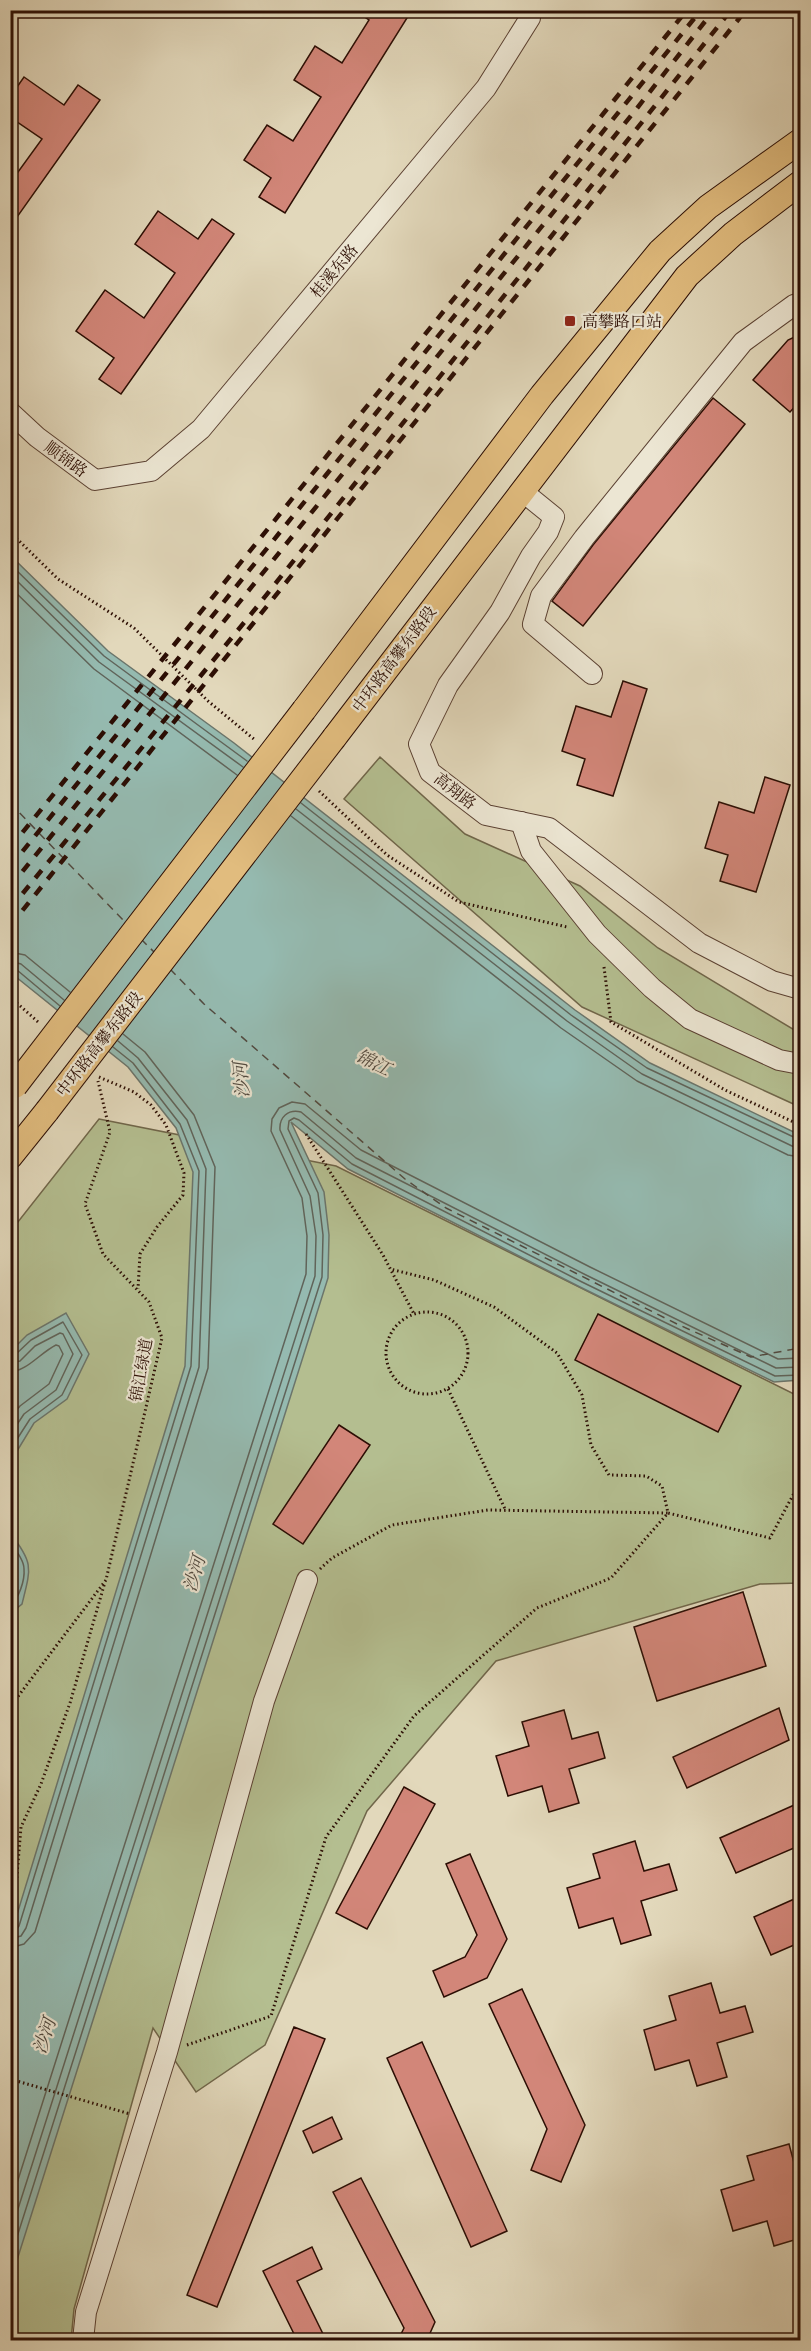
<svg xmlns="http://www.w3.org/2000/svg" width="811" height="2351" font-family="'IM FELL French Canon','Noto Serif SC',serif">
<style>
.green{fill:#b4be90;stroke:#70664a;stroke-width:1.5}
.water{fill:#95bab0;stroke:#6b756b;stroke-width:1.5}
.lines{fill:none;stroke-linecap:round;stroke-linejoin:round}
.shore{stroke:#60645a;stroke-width:1.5}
.ferry{stroke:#514a40;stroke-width:1.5;stroke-dasharray:8 6;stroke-linecap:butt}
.building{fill:#d28679;stroke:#2c0e04;stroke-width:1.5}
.minor-casing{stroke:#5a4032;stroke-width:22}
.major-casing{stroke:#2c0e04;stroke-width:26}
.path{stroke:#2c0e04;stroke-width:3;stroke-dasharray:1.5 3;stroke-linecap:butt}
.minor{stroke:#ece6d3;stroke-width:20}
.major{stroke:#e1bc7e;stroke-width:24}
.rail{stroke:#2c0e04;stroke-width:4.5;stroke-dasharray:10 10;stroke-linecap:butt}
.major-bridge-casing{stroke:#2c0e04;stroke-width:26;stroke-linecap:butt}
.major-bridge{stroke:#e1bc7e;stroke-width:24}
.poi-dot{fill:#8f2418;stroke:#ece6d3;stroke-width:2}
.labels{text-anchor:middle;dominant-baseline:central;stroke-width:4.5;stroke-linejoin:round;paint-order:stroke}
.street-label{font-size:16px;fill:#2c0e04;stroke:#ece6d3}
.poi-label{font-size:16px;fill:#2c0e04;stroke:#ece6d3;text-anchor:start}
.water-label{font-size:18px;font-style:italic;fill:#514a40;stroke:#ece6d3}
</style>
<rect width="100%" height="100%" fill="#e2d8bb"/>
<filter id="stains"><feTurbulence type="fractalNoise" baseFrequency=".00333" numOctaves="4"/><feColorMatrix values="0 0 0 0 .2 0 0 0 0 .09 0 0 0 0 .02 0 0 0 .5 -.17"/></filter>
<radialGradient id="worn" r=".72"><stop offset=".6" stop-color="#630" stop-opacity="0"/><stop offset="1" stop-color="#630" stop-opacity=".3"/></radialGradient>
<g class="green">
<polygon points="380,757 465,834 580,886 658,948 796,1031 800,1031 800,1107 582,1007 344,799"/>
<polygon points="99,1119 336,1166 800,1397 800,1583 760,1584 496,1661 367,1811 265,2045 196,2092 153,2028 74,2309 71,2340 11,2340 10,1232"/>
</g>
<g class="water">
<polygon points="11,556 108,651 234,743 575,1010 650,1063 800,1135 800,1380 774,1382 580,1287 348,1169 291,1122 324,1192 329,1235 328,1278 11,2279 11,1934 185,1366 193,1172 176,1128 128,1067 11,973"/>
<polygon points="66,1313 89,1354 67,1399 34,1423 11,1461 11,1351 27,1335"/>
<path d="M10 1533C34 1563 31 1568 22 1604L11 1613Z"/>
</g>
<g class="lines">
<g class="shore">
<polyline points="10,564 104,656 247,761"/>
<polyline points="10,574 99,662 243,767"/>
<polyline points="10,587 94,669 237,775"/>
<polyline points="301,803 571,1015 647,1068 800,1140"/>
<polyline points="296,809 567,1021 642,1074 792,1146 800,1148"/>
<polyline points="291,816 561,1028 637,1081 788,1155 800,1157"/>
<polyline points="10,952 25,955 70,992"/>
<polyline points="10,961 21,964 64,1000"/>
<polyline points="10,968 17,970 60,1006"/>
<polyline points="10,1355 16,1354 31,1340 63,1322 82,1355 62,1395 30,1419 10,1450"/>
<polyline points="10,1363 20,1361 35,1346 60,1333 63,1334 73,1354 56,1390 24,1414 10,1435"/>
<path d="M10 1372C27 1371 40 1353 56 1345L59 1346 63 1354 49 1384 20 1406 10 1418"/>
<path d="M10 1543C16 1550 24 1560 24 1569 25 1580 19 1599 10 1605"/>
<polyline points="10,1931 16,1930 19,1926 191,1366 199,1171 180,1124 133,1063 113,1047"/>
<polyline points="10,1939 21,1936 26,1928 199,1367 206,1169 187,1120 138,1058 118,1041"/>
<polyline points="10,1948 24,1944 35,1932 208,1368 215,1167 194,1115 145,1052 123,1034"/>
<polyline points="10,2205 306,1274 307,1236 302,1198 271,1131 272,1119 279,1108 292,1102 305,1104 361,1150 590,1267 778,1359 800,1358"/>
<path d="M10 2234 315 1276 316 1236 310 1196 280 1130C279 1117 288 1109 301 1112L356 1158 586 1275 776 1368 800 1367"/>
<polyline points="10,2259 322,1277 323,1235 318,1193 288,1129 289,1121 294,1118 299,1120 352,1164 582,1282 775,1376 800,1375"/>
</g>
<g class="ferry">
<polyline points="10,803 125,922"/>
<polyline points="141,939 155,953"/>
<polyline points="170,969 204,1004 405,1179 446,1208 677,1324 751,1357 800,1348"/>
</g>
</g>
<g class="building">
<polygon points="354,10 412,10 285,213 259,197 271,178 244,160 267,125 293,141 321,97 294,80 315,46 342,63 369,20"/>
<polygon points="24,77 64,105 78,85 100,100 10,227 10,183 42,139 10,117 10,97"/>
<polygon points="158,211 198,239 212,219 234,234 121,394 99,379 114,358 76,331 105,290 144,318 175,273 135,244"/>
<polygon points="801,334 801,400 790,412 753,380 788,340"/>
<polygon points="713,398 745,424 583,626 552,601 593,545"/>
<polygon points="623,681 647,689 613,796 577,785 585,759 562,751 576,706 611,717"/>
<polygon points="765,777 790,785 756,892 720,881 728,855 705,848 719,802 754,813"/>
<polygon points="598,1314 741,1386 718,1432 575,1360"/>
<polygon points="339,1425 370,1445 303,1544 273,1524"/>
<polygon points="743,1592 766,1666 657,1701 634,1627"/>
<polygon points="779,1708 789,1740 687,1788 673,1757"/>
<polygon points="564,1710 572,1739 598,1732 605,1758 569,1769 579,1803 549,1812 542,1786 508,1796 496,1756 529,1746 522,1722"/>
<polygon points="404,1787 435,1804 367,1929 336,1913"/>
<polygon points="801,1802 801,1845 736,1873 720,1838"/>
<polygon points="635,1841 644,1871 669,1864 677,1890 641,1901 651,1935 621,1944 613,1918 579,1928 567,1888 600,1878 593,1854"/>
<polygon points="470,1854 507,1939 487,1978 444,1997 433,1971 465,1957 477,1935 446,1864"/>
<polygon points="801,1896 801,1942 771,1955 754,1917"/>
<polygon points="711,1983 720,2013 745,2006 753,2032 717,2043 727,2077 697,2086 689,2060 655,2070 644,2030 676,2020 669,1996"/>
<polygon points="522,1989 585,2125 561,2182 531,2170 547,2129 489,2004"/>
<polygon points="294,2027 325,2039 217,2307 187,2295"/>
<polygon points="422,2042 507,2231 471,2247 387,2058"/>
<polygon points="332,2117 342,2139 313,2153 303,2131"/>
<polygon points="789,2144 797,2174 801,2173 801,2202 794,2203 801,2225 801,2238 774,2246 767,2221 733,2231 721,2190 754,2180 747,2156"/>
<polygon points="361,2178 435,2322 427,2340 398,2340 404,2328 333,2192"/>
<polygon points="312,2247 322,2269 297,2281 326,2340 297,2340 263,2271"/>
</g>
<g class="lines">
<defs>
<g id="minor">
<polyline points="10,412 37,437 95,480 151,471 201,429 486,88 530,18 530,10"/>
<polyline points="522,491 554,517 548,532 531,556 500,612 448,685 419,744 430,772 486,815 549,828 699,943 772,981 800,989"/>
<polyline points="592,674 533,624 541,596 584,538 743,342 794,305 800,303"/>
<polyline points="521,822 531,851 597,934 652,988 690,1019 779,1060 800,1064"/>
<polyline points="83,2340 86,2312 167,2052 264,1701 307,1580"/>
</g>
<g id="major">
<polyline points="304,710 542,395 660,251 708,207 800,141"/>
<polyline points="334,738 687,276 733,234 800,183"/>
<polyline points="10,1157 47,1111"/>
</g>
</defs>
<use href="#minor" class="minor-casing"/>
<use href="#major" class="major-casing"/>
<g class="path">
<polyline points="10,532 58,579 134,628 208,701 255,740"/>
<polyline points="319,791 387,855 459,902 567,927"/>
<polyline points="604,967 611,1022 725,1090 800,1125"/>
<polyline points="10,997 38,1022"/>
<polyline points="99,1077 134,1092 151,1105 166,1125 184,1173 183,1195 157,1227 140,1254 138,1289"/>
<polyline points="306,1134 383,1255 414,1314"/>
<circle cx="427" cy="1353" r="41"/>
<polyline points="448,1389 506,1511"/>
<polyline points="320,1569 332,1558 392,1525 488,1510 668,1513 662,1486 646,1476 609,1475 591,1445 582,1395 557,1353 494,1307 434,1280 390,1269"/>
<polyline points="10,1707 106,1580 162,1338 149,1302 103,1254 85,1204 110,1132 98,1081"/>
<polyline points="10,1899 16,1887 21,1827 41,1784 70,1703 105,1582"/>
<polyline points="187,2045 271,2016 326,1837 414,1716 537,1608 611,1578 668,1513 770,1538 800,1482"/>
<polyline points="10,2079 130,2114"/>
</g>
<use href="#minor" class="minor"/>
<use href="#major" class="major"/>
<g class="rail">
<polyline points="10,848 687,10"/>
<polyline points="10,867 701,10"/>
<polyline points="10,887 638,107 714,10"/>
<polyline points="10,909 256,608 731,10"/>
<polyline points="10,926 746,10"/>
</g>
<defs>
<g id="major-bridge">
<polyline points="15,1086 304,710"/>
<polyline points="47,1111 334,738"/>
</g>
</defs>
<use href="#major-bridge" class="major-bridge-casing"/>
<use href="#major-bridge" class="major-bridge"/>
</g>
<rect class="poi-dot" x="564" y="315" width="12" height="12" rx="3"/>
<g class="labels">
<g class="street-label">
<text transform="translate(334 271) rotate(-50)">桂溪东路</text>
<text transform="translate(66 459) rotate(36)">顺锦路</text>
<text transform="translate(394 659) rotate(-53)">中环路高攀东路段</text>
<text transform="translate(455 791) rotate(38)">高翔路</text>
<text transform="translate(99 1044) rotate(-52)">中环路高攀东路段</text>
<text transform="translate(141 1370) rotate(-80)">锦江绿道</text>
</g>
<g class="poi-label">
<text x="582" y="321">高攀路口站</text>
</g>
<g class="water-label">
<text transform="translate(373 1063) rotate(26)">锦江</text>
<text transform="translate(242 1080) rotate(-95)">沙河</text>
<text transform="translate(195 1574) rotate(-74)">沙河</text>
<text transform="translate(45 2036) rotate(-72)">沙河</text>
</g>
</g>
<rect width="811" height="2351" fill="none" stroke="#e2d8bb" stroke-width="36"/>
<rect x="12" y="12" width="787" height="2327" fill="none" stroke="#2c0e04" stroke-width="3"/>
<rect x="18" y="18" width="775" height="2315" fill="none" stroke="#2c0e04" stroke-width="1.5"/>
<rect width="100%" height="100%" filter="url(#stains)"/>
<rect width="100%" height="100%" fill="url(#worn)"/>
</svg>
